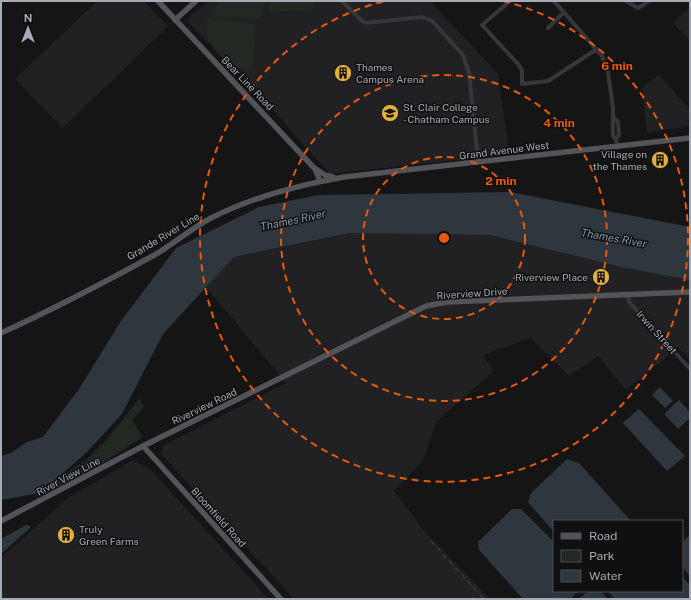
<svg xmlns="http://www.w3.org/2000/svg" width="691" height="600" font-family="'Public Sans',sans-serif">
<style>
.built{fill:#212123}
.green{fill:#212922}
.water{fill:#2f373e}
.lines{fill:none;stroke-linecap:round;stroke-linejoin:round}
.minor{stroke:#36373b;stroke-width:4}
.major{stroke:#52545a;stroke-width:5.5}
.rail{stroke:#4d4e54;stroke-width:1;stroke-dasharray:5 4;stroke-linecap:butt}
.ring{fill:none;stroke:#e8590c;stroke-width:2;stroke-dasharray:7 5}
.labels{text-anchor:middle;dominant-baseline:central;stroke-width:3;stroke-linejoin:round;paint-order:stroke}
.poi-label{font-size:10px;fill:#a7abb5;stroke:#101011;text-anchor:start}
.street-label{font-size:10px;fill:#a7abb5;stroke:#101011}
.water-label{font-size:11px;font-style:italic;fill:#8198ae;stroke:#101011}
.centre{fill:#e8590c;stroke:#101011;stroke-width:2}
.ring-label{font-size:12px;text-anchor:middle;font-weight:bold;fill:#e8590c;stroke:#101011;stroke-width:3;stroke-linejoin:round;paint-order:stroke}
</style>
<rect width="100%" height="100%" fill="#151516"/>
<g class="built">
<polygon points="97,1 144,1 168,26 63,128 15,79"/>
<polygon points="208,1 430,1 498,74 509,152 474,158 330,174 240,74 186,20"/>
<polygon points="690,7 690,41 673,23"/>
<polygon points="659,75 690,109 690,126 647,133 642,88"/>
<polygon points="349,233 490,235 621,267 690,280 690,359 678,348 626,390 598,356 569,376 530,338 483,355 494,371 436,422 423,461 394,491 426,533 490,599 294,599 161,454 164,445 286,383 206,287 234,257"/>
<polygon points="133,460 148,467 269,599 1,599 1,558 68,498"/>
</g>
<g class="green">
<polygon points="218,1 265,1 263,16 259,18 214,17"/>
<polygon points="268,1 313,1 313,10 269,12"/>
<path d="M207 18 256 24 253 63 249 69C235 71 214 53 209 41 206 33 207 26 207 18Z"/>
<path d="M140 398 144 407 132 420 142 436 140 439 92 470 46 494 33 497C40 494 47 491 50 484L87 459 107 439Z"/>
</g>
<g class="water">
<polygon points="510,192 690,227 690,280 621,267 490,235 349,233 234,257 163,334 122,414 86,453 40,493 1,500 1,456 11,453 27,442 43,437 79,389 121,321 176,248 259,207 318,195"/>
<polygon points="660,387 673,401 665,408 652,395"/>
<polygon points="679,400 690,412 690,418 678,429 664,414"/>
<polygon points="639,409 685,456 667,471 623,423"/>
<polygon points="567,459 579,463 631,521 554,521 554,532 528,502 531,493"/>
<polygon points="512,509 521,509 554,542 554,591 579,591 570,599 523,599 479,550 478,542"/>
<polygon points="26,525 30,526 30,528 1,554 1,539"/>
<polygon points="690,535 690,576 682,567 682,542"/>
<polygon points="682,577 690,585 690,599 615,599 608,591 682,591"/>
<polygon points="588,591 600,591 608,599 579,599"/>
</g>
<g class="lines">
<g class="minor">
<polyline points="342,1 361,20 366,23 422,17 432,21 463,55 469,73 478,161"/>
<polyline points="510,1 482,25 518,64 522,70 522,84 548,81 597,49"/>
<polyline points="554,1 602,56 608,73 613,107 613,136 616,139 617,146"/>
<polyline points="626,1 638,8 649,1"/>
<polyline points="548,28 564,12"/>
<polyline points="614,118 618,122 619,135 616,139"/>
<polyline points="626,293 630,303 690,369"/>
</g>
<g class="major">
<polyline points="158,1 315,169 320,181"/>
<polyline points="175,20 196,1"/>
<polyline points="316,169 325,175 333,177"/>
<path d="M1 333C54 309 107 281 158 253 176 242 192 228 211 218 252 197 299 185 344 177L690 138"/>
<polyline points="143,446 281,599"/>
<polyline points="1,521 143,446 426,306 447,302 690,292"/>
</g>
<g class="rail">
<polyline points="431,541 484,599"/>
<polyline points="473,597 475,599"/>
</g>
</g>
<g class="ring">
<circle cx="444" cy="238" r="81"/>
<circle cx="444" cy="238" r="163"/>
<path d="M503 1A244 244 0 1 1 385 1"/>
</g>
<defs>
<symbol id="building-disc" viewBox="-11 -11 22 22"><circle r="9.5" fill="#e3af3f" stroke="#101011"/><path d="M-4-6H4V6H1V3H-1V6H-4ZM-2.5-4.3h1.7v1.8h-1.7ZM.8-4.3h1.7v1.8H.8ZM-2.5-1h1.7V.8h-1.7ZM.8-1h1.7V.8H.8Z" fill="#111"/></symbol>
<symbol id="university-disc" viewBox="-11 -11 22 22"><circle r="9.5" fill="#e3af3f" stroke="#101011"/><path d="M0-5L7-2L0 1L-7-2ZM-4 1L0 2.5L4 1V4Q0 6-4 4Z" fill="#111"/></symbol>
</defs>
<g fill-rule="evenodd">
<use href="#building-disc" x="333" y="63" width="20" height="20"/>
<use href="#university-disc" x="380" y="103" width="20" height="20"/>
<use href="#building-disc" x="650" y="150" width="20" height="20"/>
<use href="#building-disc" x="591" y="267" width="20" height="20"/>
<use href="#building-disc" x="56" y="525" width="20" height="20"/>
</g>
<g class="labels">
<g class="poi-label">
<text x="356" y="67">Thames<tspan x="356" dy="12">Campus Arena</tspan></text>
<text x="403" y="107">St. Clair College<tspan x="403" dy="12">- Chatham Campus</tspan></text>
<text x="647" y="154" text-anchor="end">Village on<tspan x="647" dy="12">the Thames</tspan></text>
<text x="588" y="277" text-anchor="end">Riverview Place</text>
<text x="79" y="529">Truly<tspan x="79" dy="12">Green Farms</tspan></text>
</g>
<g class="street-label">
<text transform="translate(248 83) rotate(46)">Bear Line Road</text>
<text transform="translate(504 150) rotate(-7)">Grand Avenue West</text>
<text transform="translate(163 236) rotate(-31)">Grande River Line</text>
<text transform="translate(472 293) rotate(-4)">Riverview Drive</text>
<text transform="translate(657 332) rotate(48)">Irwin Street</text>
<text transform="translate(204 406) rotate(-26)">Riverview Road</text>
<text transform="translate(68 476) rotate(-28)">River View Line</text>
<text transform="translate(219 517) rotate(48)">Bloomfield Road</text>
</g>
<g class="water-label">
<text transform="translate(293 220) rotate(-12)">Thames River</text>
<text transform="translate(614 238) rotate(10)">Thames River</text>
</g>
</g>
<circle cx="444" cy="238" r="6" class="centre"/>
<g class="ring-label">
<text x="617" y="70">6 min</text>
<text x="559" y="127">4 min</text>
<text x="501" y="185">2 min</text>
</g>
<rect width="691" height="600" fill="none" stroke="#a7abb5" stroke-width="4"/>
<rect x="553" y="520" width="130" height="72" fill="#101011" stroke="#4c4e53"/>
<rect x="561" y="533" width="20" height="6" fill="#52545a" stroke="#4c4e53"/>
<text x="589" y="540" font-size="12" fill="#a7abb5">Road</text>
<rect x="561" y="550" width="20" height="12" fill="#212922" stroke="#4c4e53"/>
<text x="589" y="560" font-size="12" fill="#a7abb5">Park</text>
<rect x="561" y="570" width="20" height="12" fill="#2f373e" stroke="#4c4e53"/>
<text x="589" y="580" font-size="12" fill="#a7abb5">Water</text>
<g transform="translate(28 28)" stroke="#101011" stroke-width="3" paint-order="stroke">
<path d="M0-3L7 15L0 10L-7 15Z" fill="#a7abb5"/>
<text y="-6" font-size="11" font-weight="bold" text-anchor="middle" fill="#a7abb5">N</text>
</g>
</svg>
